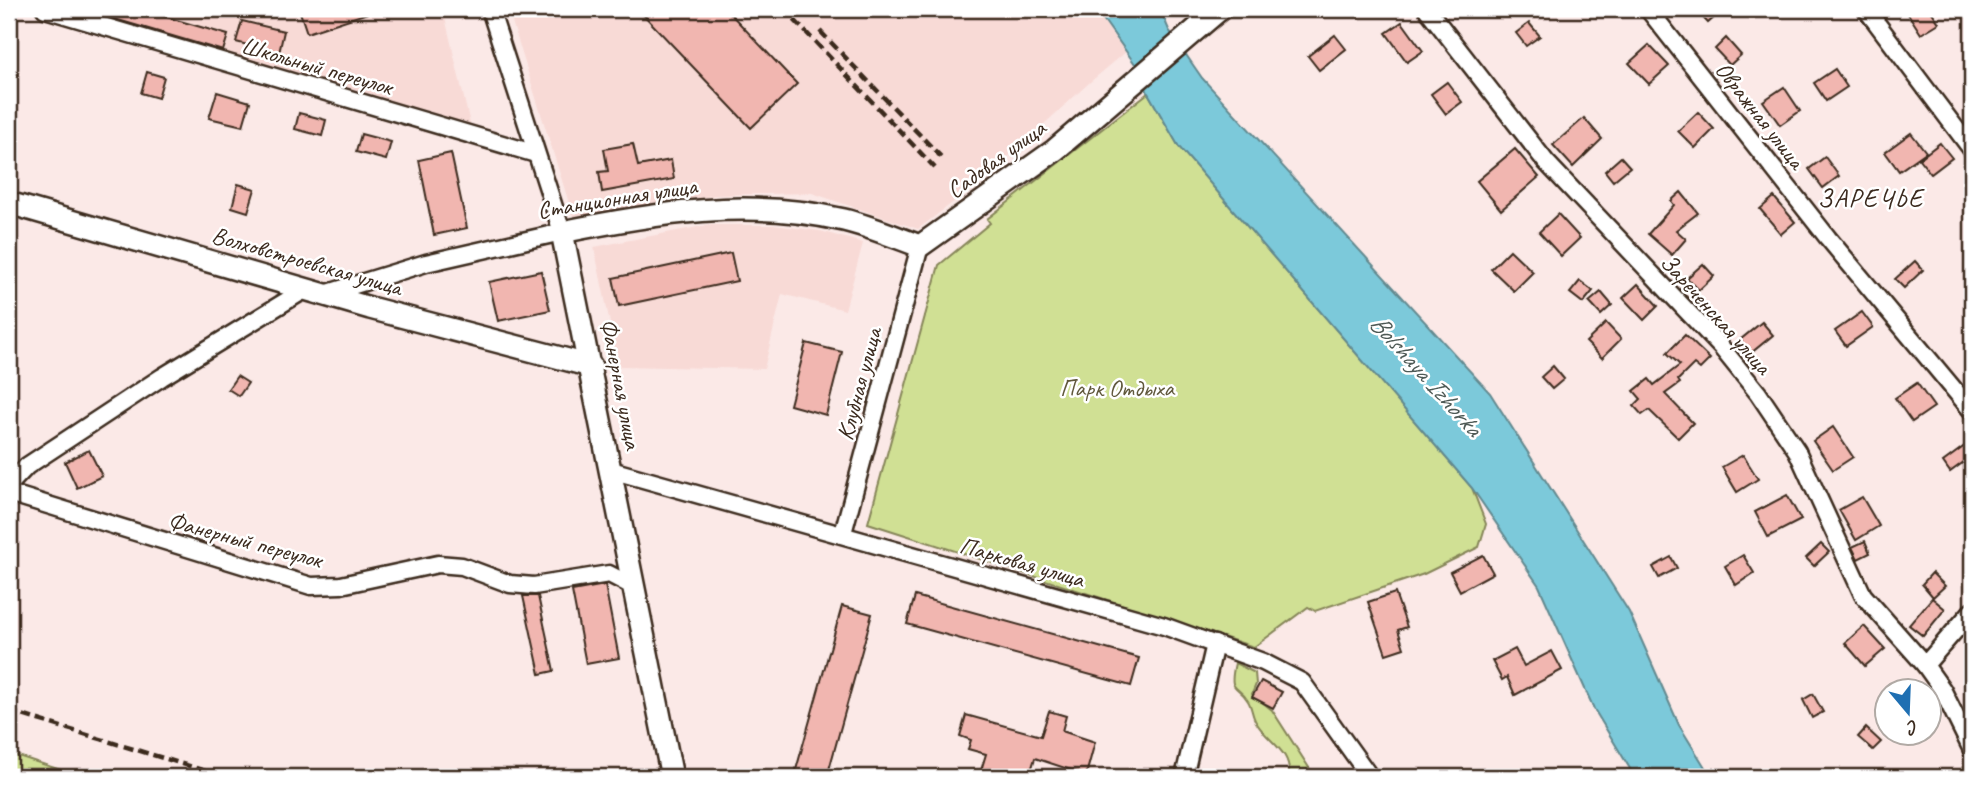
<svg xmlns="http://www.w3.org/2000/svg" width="1981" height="786" font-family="Caveat,sans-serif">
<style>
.built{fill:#f8dad6}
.green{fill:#d0e094;stroke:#868559;stroke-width:2}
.water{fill:#7cc9da;stroke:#62898f;stroke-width:2}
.building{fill:#f1b6b0;stroke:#3b2a1e;stroke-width:2}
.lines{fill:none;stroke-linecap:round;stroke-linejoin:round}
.street-casing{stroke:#3b2a1e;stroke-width:21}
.secondary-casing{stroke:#3b2a1e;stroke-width:26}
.street{stroke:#fff;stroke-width:16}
.secondary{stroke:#fff;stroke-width:21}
.rail{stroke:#3b2a1e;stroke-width:4.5;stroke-dasharray:10 5;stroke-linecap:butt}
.labels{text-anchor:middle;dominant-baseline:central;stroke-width:5;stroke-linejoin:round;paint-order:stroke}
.street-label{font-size:24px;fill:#3b2a1e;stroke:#fff}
.park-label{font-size:24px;fill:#60583c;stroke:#fff}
.neighbourhood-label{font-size:26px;letter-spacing:2px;fill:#3b2a1e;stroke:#fff}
.water-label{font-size:26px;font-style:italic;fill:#4e5a56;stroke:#fff}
</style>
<rect width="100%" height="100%" fill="#fbe9e7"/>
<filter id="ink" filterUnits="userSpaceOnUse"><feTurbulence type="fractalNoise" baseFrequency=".0143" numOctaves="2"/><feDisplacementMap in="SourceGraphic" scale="14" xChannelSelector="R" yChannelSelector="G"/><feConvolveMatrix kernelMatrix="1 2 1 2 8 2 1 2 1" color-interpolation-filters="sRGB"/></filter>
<g filter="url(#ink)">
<g class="built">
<polygon points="9,9 22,9 9,50"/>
<polygon points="75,9 443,9 471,128"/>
<polygon points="508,9 1177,9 1089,83 985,178 918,229 812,193 716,195 575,222"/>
<polygon points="708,225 773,225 820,231 863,243 845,310 782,294 764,369 619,366 594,247"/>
</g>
<g class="green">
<polygon points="1148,93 1179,147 1472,488 1486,524 1479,547 1424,574 1315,611 1308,607 1254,647 868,523 939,265 990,223 987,219"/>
<path d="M1235 663 1255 673 1256 684 1252 694 1272 710 1315 777H1289C1292 750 1267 742 1256 722 1252 716 1252 707 1248 701 1237 683 1228 694 1235 663Z"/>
<polygon points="9,753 82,777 9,777"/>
</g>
<polygon class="water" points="1096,9 1160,9 1169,30 1202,78 1490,393 1629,612 1679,725 1711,777 1635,777 1594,709 1539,586 1472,488 1179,147 1148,93 1135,64"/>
<g class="building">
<polygon points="91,9 139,9 228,35 223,51 91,12"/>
<polygon points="299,9 373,9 374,11 307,33"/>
<polygon points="638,9 726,9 797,84 751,128"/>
<polygon points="1695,9 1724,9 1708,23"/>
<polygon points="1905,9 1930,9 1939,23 1921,34"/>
<polygon points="242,21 284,31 279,53 236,42"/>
<polygon points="1402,22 1423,51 1407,62 1386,33"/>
<polygon points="1529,23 1540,36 1526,46 1516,33"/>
<polygon points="1335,35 1346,49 1319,70 1308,56"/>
<polygon points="1726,38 1741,55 1730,65 1715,49"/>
<polygon points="1649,45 1669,66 1649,84 1629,63"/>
<polygon points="1835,69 1847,87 1826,101 1814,83"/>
<polygon points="147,72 164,77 158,98 141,93"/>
<polygon points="1447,82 1462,102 1446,114 1431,94"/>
<polygon points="1784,87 1800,111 1780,125 1763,101"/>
<polygon points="217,92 250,102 243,126 209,118"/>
<polygon points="1698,112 1714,129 1695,148 1678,131"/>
<polygon points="299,113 326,120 322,136 295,129"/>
<polygon points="1584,118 1602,139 1573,167 1553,145"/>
<polygon points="1911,133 1926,152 1899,171 1885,152"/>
<polygon points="361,134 391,142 386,160 356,152"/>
<polygon points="1940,143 1952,158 1931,174 1919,159"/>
<polygon points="633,144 638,166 671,160 674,179 602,192 599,172 608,171 604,149"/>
<polygon points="1515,149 1539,177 1501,210 1477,181"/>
<polygon points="451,153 467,228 434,235 419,160"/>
<polygon points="1621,157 1630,167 1613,181 1605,171"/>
<polygon points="1825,157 1839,176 1823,188 1809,169"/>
<polygon points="238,184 255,189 248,212 232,207"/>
<polygon points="1681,192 1698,213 1676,230 1686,239 1672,255 1648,234 1674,205 1671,201"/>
<polygon points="1774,197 1795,222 1781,234 1760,209"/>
<polygon points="1558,214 1580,238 1561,256 1539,232"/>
<polygon points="1510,250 1533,272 1514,291 1491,269"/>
<polygon points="731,253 737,281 619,306 613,278"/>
<polygon points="1915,261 1923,270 1904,288 1895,279"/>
<polygon points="1703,264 1714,276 1699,290 1687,278"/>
<polygon points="541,271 550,310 498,321 489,282"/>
<polygon points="1580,281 1593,291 1583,303 1570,293"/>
<polygon points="1638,284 1658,306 1644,320 1623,298"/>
<polygon points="1601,292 1612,305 1601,315 1589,302"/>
<polygon points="1862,312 1873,327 1846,346 1835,331"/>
<polygon points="1762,322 1773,335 1751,353 1740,340"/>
<polygon points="1606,323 1621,339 1602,358 1586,342"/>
<polygon points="1685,335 1710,359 1700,369 1694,364 1678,380 1680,383 1665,394 1693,423 1678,438 1649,410 1642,415 1634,406 1641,399 1634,391 1649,379 1654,385 1680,365 1667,353"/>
<polygon points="806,343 842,352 826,415 790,405"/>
<polygon points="1553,366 1564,379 1552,389 1541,377"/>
<polygon points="237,376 248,383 239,396 228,389"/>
<polygon points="1917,383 1934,407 1912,422 1895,398"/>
<polygon points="1833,427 1853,457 1833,470 1813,441"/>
<polygon points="1966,445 1972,456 1950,472 1943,462"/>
<polygon points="89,450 102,476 77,488 65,462"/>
<polygon points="1743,455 1758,479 1737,492 1722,467"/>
<polygon points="1787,495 1801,520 1768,537 1755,512"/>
<polygon points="1862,497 1879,526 1856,540 1839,510"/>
<polygon points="1865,541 1870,553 1858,559 1852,547"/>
<polygon points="1821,544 1829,552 1814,566 1806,558"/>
<polygon points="1483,555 1493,573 1460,591 1450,572"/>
<polygon points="1743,555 1754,573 1736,585 1725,566"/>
<polygon points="1671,557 1677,568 1659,578 1653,567"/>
<polygon points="1932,573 1945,586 1933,597 1922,584"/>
<polygon points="605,585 619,658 586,664 572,591"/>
<polygon points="1395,593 1407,627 1398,630 1404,648 1386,654 1368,602"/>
<polygon points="523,596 538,596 554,671 540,674"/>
<polygon points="915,596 1139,658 1131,686 907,624"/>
<polygon points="1932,598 1945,609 1923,636 1909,625"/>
<polygon points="842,606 872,614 827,777 794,777"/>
<polygon points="1864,626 1885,649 1865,666 1845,643"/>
<polygon points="1515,649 1524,666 1552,651 1562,670 1515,695 1507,677 1502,680 1492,661"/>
<polygon points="1261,681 1282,692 1273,708 1252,697"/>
<polygon points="1813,694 1823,712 1812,718 1803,700"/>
<polygon points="1049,711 1066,716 1062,731 1095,742 1086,775 1035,758 1029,777 979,777 986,754 968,749 971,740 960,736 966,715 1041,736"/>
<polygon points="1866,728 1881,742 1873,750 1858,737"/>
</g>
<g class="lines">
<defs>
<g id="street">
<polyline points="45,9 536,154"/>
<polyline points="1427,9 1546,162 1721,347 1758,393 1797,451 1863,595 1925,665 1942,689 1972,750"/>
<polyline points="1648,9 1828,238 1972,411"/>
<polyline points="1866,9 1972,150"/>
<polyline points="325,294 426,263 562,232 490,9"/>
<polyline points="611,470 1164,626 1263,662 1302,682 1370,777"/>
<polyline points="9,485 27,466 162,377 306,289"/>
<polyline points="9,493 311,586 341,585 438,564 462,566 510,584 534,586 609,574 634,587"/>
<polyline points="843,533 920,246"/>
<polyline points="1925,665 1972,611"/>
<polyline points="1184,777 1215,644"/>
</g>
<g id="secondary">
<polyline points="9,203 370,308 591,366"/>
<path d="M672 777 562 232C655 213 749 198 844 220 869 226 895 237 920 246L1055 150 1220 9"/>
</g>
</defs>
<use href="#street" class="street-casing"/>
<use href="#secondary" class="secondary-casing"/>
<use href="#street" class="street"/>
<use href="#secondary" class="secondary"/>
<g class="rail">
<polyline points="784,9 935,168"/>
<polyline points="820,31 944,160"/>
<polyline points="9,711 225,777"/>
</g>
</g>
</g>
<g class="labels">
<g class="street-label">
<text transform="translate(317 66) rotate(16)">Школьный переулок</text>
<text transform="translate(1760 115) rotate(52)">Овражная улица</text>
<text transform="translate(996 159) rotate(-36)">Садовая улица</text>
<text transform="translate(617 198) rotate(-9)">Станционная улица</text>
<text transform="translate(307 261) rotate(16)">Волховстроевская улица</text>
<text transform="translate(1716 314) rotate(48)">Зареченская улица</text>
<text transform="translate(621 384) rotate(79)">Фанерная улица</text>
<text transform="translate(859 384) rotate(-75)">Клубная улица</text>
<text transform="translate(245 540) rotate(15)">Фанерный переулок</text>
<text transform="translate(1022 562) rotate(16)">Парковая улица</text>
</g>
<g class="park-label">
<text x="1117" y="388">Парк Отдыха</text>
</g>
<g class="neighbourhood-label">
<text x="1871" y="198">ЗАРЕЧЬЕ</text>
</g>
<g class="water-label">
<text transform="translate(1426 375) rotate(48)">Bolshaya Izhorka</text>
</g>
</g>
<rect width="1981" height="786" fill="none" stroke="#fff" stroke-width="35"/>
<rect x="18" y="18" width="1946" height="751" fill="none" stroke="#3b2a1e" stroke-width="2.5" filter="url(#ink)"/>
<g transform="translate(1908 712) rotate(161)"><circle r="33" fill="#ffffff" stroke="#b1aaa5" stroke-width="2"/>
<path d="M0-5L12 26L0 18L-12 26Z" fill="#1f6fb2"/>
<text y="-10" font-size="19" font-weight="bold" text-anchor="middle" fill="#3b2a1e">С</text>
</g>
</svg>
